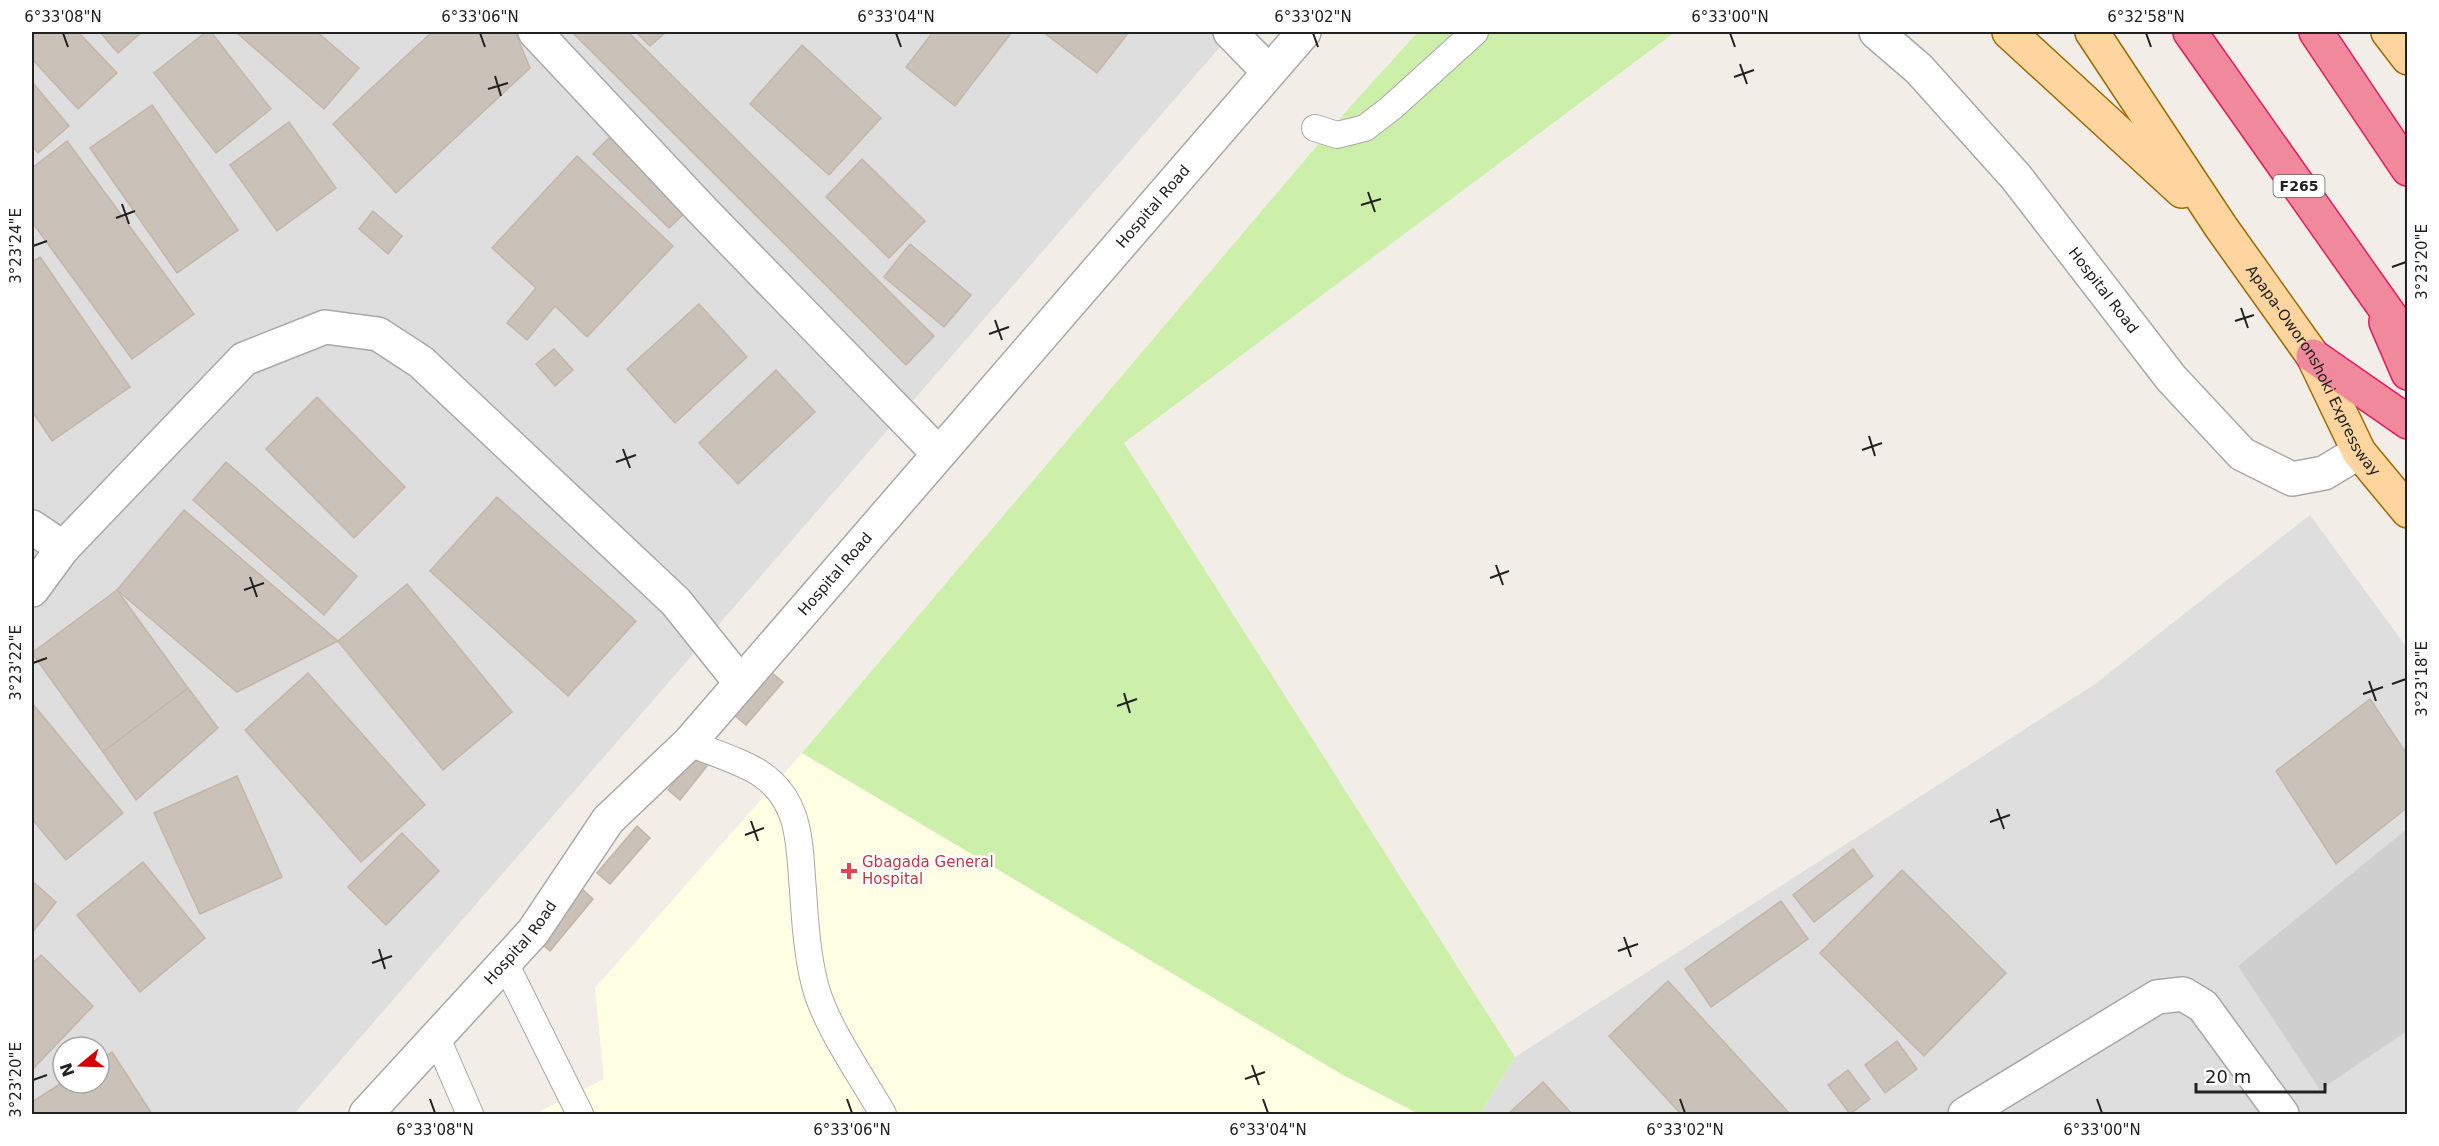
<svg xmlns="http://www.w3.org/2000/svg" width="2439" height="1146" font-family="'DejaVu Sans',sans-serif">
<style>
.residential{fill:#dfdede;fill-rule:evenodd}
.education{fill:#ffffe3}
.religious{fill:#cfcfcf}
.grass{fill:#ccf0a9}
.building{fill:#cac1b9;stroke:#c5b5a7;stroke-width:1.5}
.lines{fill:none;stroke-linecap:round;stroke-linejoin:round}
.service-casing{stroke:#a8a8a8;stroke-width:28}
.minor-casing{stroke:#a8a8a8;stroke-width:36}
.primary-casing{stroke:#9e6a00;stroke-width:36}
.motorway-casing{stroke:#eb1960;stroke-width:36}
.service{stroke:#fff;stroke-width:26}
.minor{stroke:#fff;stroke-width:33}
.primary{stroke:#ffd59f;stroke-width:33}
.motorway{stroke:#ef899b;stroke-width:33}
.ticks{fill:none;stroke:#212121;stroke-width:2}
.health-dot{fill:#e0444e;stroke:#fff;stroke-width:2}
.labels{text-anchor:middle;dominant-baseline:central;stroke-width:5;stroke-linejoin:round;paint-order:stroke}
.shield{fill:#fff;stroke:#646464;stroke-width:1.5}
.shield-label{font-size:14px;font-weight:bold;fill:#212121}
.street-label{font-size:15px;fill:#212121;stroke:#fff}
.health-label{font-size:15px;fill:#be3a42;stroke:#fff;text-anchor:start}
.neatline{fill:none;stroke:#212121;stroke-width:2}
.ticks-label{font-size:15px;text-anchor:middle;fill:#212121}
</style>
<rect width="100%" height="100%" fill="#f2eee7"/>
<g class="residential">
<path d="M32 32H1233L294 1114H32ZM63 1047H99V1083H63Z"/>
<polygon points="2310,515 2407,648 2407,1114 1480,1114 1515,1057 2095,684"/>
</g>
<polygon class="education" points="802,753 1343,1075 1419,1114 535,1114 604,1079 595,988"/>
<polygon class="religious" points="2407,829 2407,1031 2320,1090 2238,966"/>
<polygon class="grass" points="1418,32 1675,32 1124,443 1515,1057 1480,1114 1419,1114 1343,1075 802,753 1349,108"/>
<g class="building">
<polygon points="32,32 78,32 117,73 78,109 32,59"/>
<polygon points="100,32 142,32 118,53"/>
<polygon points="206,32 211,32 271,109 216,153 154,73"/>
<polygon points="236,32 317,32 359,68 324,109"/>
<polygon points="432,32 515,32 530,68 396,193 333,124"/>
<polygon points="572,32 628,32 934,336 906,365"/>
<polygon points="636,32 666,32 650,46"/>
<polygon points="933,32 1012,32 955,106 906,67"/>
<polygon points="1043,32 1129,32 1097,73"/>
<polygon points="802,45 881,118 829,175 750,104"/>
<polygon points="32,82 69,126 38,153 32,145"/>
<polygon points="152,105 238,230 177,273 90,148"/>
<polygon points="289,122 336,188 277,231 230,165"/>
<polygon points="614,133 690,208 669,228 593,154"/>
<polygon points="67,141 194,314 132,359 32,222 32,168"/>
<polygon points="577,156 673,246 587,337 555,306 527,340 507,323 536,288 492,248"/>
<polygon points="862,159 925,221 889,258 826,197"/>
<polygon points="373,211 402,236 388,254 359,229"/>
<polygon points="910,244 971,295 944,327 884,277"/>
<polygon points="40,257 130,387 52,441 32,411 32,262"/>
<polygon points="699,304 747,357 675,423 627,369"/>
<polygon points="554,349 573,370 555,386 536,364"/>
<polygon points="776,370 815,412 738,484 699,443"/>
<polygon points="317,397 405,487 354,538 266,449"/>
<polygon points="226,462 357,576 324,615 193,500"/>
<polygon points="497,497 636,621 568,696 430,571"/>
<polygon points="184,510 338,641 237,692 117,590"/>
<polygon points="407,584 512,712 443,770 338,641"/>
<polygon points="117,590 188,688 103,752 32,653"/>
<polygon points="765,667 783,682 746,725 728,710"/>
<polygon points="308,673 425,805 361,862 245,730"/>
<polygon points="188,688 218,728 136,800 103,752"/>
<polygon points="2370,699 2408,756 2408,807 2336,864 2276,771"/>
<polygon points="32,703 123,813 66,860 32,819"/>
<polygon points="699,751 711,761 680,800 668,790"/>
<polygon points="237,776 282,877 200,914 154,813"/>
<polygon points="637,826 650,838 610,884 597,873"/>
<polygon points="402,833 439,871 386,925 348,887"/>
<polygon points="1853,849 1873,876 1814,922 1793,895"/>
<polygon points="143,862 205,938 140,992 77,915"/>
<polygon points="1902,870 2006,973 1924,1056 1820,953"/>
<polygon points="32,881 56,902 32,933"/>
<polygon points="580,887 593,899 550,951 536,939"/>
<polygon points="1781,901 1808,939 1711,1007 1685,969"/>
<polygon points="41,955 93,1006 32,1070 32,964"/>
<polygon points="1668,981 1790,1114 1681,1114 1609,1036"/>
<polygon points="1897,1041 1917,1069 1885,1093 1865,1065"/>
<polygon points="112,1052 152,1114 32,1114 32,1102 63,1082 99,1083 99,1060"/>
<polygon points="1848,1070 1870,1099 1850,1114 1828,1085"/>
<polygon points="1543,1082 1572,1114 1508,1114"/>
</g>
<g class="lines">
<defs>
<g id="service">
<polyline points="1315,128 1337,135 1365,128 1391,108 1475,32"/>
<path d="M689 743C709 751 746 763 761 774 802 802 799 846 803 890 805 921 807 954 815 985 825 1025 862 1077 883 1114"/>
<polyline points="505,963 580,1114"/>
<polyline points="436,1036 470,1114"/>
</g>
<g id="minor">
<polyline points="535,32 703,211 938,453"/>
<polyline points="1230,32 1269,72"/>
<path id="s1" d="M1876 32 1919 69 2016 177 2171 378 2242 454 2292 479 2324 473 2359 452"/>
<polyline points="32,527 63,548"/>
<polyline points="32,590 63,548 244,359 325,327 378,334 421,362 676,602 740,682"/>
<path id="s2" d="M366 1114 533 932 608 820 689 743 1304 32"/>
<polyline points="1965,1114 2157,997 2183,994 2203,1006 2282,1114"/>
</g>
<g id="primary">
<polyline points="2009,32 2182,191"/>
<path id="s3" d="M2092 32 2221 227 2313 356 2359 452 2408 511"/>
<polyline points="2388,32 2408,58"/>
</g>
<g id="motorway">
<polyline points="2190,32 2408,341"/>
<polyline points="2316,32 2408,169"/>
<polyline points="2386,322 2408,373"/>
<polyline points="2313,356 2408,422"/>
</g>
</defs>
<use href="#service" class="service-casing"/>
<use href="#minor" class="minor-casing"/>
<use href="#primary" class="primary-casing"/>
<use href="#motorway" class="motorway-casing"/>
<use href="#service" class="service"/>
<use href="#minor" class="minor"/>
<use href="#primary" class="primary"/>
<use href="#motorway" class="motorway"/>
</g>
<path class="ticks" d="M63 33 68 47M480 33 485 47M896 33 901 47M1313 33 1318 47M1730 33 1735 47M2146 33 2151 47M1740 64 1747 84M495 76 501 96M1734 77 1754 70M488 89 508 83M1368 192 1375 212M122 204 129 224M1361 205 1381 199M116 218 135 211M33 246 47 241M2392 267 2406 262M2241 308 2248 328M995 320 1002 340M2235 321 2254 315M989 334 1009 327M1869 436 1875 456M623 449 630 468M1862 450 1882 443M616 462 636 455M1496 565 1503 585M250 577 257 597M1490 578 1509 571M244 590 264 583M33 663 47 658M2369 681 2376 701M2392 684 2406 679M1124 693 1130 713M2363 694 2383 687M1117 706 1137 699M1997 809 2004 829M751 821 758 841M1990 822 2010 815M745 835 764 828M1624 937 1631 957M379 949 385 969M1618 951 1638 944M372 963 392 956M1252 1065 1259 1085M1245 1079 1265 1072M33 1080 47 1075M430 1099 435 1113M847 1099 852 1113M1263 1099 1268 1113M1680 1099 1685 1113M2097 1099 2102 1113"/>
<path class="health-dot" d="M846 862h6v6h6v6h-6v6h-6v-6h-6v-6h6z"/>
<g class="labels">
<rect class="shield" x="2273.5" y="175" width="51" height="22" rx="4.5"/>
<g class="shield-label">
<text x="2299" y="186">F265</text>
</g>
<g class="street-label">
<text stroke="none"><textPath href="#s2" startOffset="1203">Hospital Road</textPath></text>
<text stroke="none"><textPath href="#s1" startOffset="345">Hospital Road</textPath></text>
<text stroke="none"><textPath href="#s3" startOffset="405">Apapa-Oworonshoki Expressway</textPath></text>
<text stroke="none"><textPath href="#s2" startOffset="717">Hospital Road</textPath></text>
<text stroke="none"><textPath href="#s2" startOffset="231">Hospital Road</textPath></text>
</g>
<g class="health-label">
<text x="862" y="862">Gbagada General<tspan x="862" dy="17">Hospital</tspan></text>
</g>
</g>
<rect width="2439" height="1146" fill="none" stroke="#ffffff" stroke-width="66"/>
<g transform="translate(81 1065) rotate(251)"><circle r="28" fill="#ffffff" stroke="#a6a6a6" stroke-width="1.5"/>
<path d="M0-4.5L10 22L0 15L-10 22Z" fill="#d20000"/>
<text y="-9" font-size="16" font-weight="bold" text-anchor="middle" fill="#212121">N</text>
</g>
<path d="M2196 1083v9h129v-9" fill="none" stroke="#212121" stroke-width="3"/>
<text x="2205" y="1083" font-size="18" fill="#212121" stroke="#ffffff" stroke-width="4.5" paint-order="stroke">20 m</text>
<rect x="33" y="33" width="2373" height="1080" class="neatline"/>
<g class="ticks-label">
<text x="63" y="22">6°33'08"N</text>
<text x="480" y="22">6°33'06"N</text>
<text x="896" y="22">6°33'04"N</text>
<text x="1313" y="22">6°33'02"N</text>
<text x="1730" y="22">6°33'00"N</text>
<text x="2146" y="22">6°32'58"N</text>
<text transform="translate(16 246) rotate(-90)" y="5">3°23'24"E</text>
<text transform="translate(2422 262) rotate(-90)" y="5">3°23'20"E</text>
<text transform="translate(16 663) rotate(-90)" y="5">3°23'22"E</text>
<text transform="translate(2422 679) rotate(-90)" y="5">3°23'18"E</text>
<text transform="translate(16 1080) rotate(-90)" y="5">3°23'20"E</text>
<text x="435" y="1135">6°33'08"N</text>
<text x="852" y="1135">6°33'06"N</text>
<text x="1268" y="1135">6°33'04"N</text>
<text x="1685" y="1135">6°33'02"N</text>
<text x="2102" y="1135">6°33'00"N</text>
</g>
</svg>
